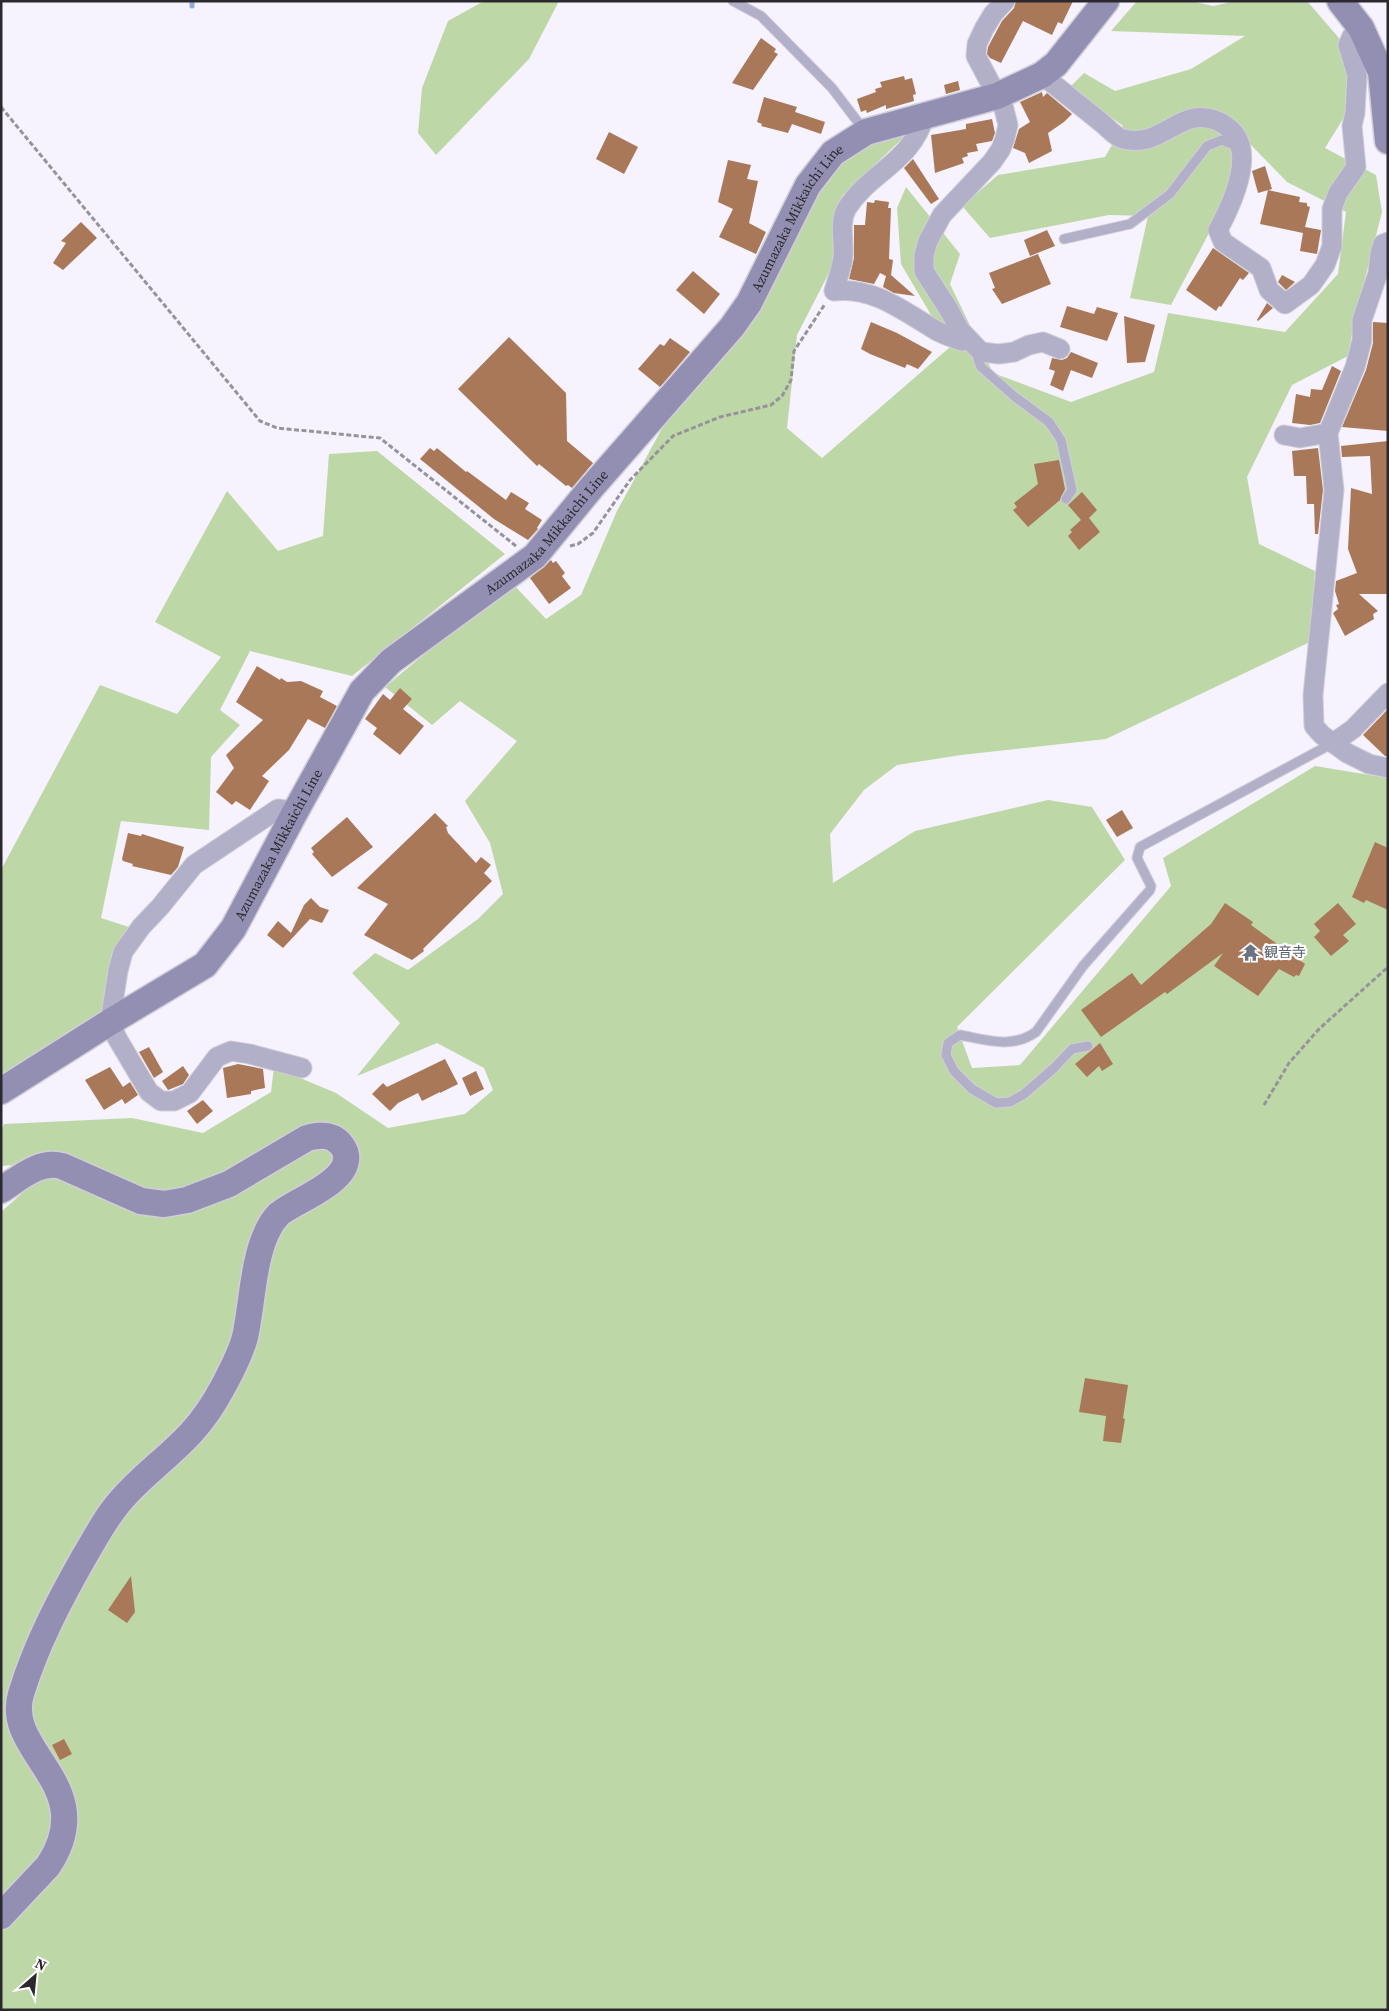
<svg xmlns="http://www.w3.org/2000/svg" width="1389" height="2011" font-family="'Source Serif 4','Noto Sans JP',serif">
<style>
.green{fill:#bdd8a6}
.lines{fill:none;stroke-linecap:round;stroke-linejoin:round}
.stream{stroke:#8facdb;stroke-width:5}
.building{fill:#a97859}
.service-casing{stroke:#d1ced9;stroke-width:11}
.minor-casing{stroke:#d1ced9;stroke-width:21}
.secondary-casing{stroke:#d1ced9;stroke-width:29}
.path{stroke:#96939b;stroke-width:3;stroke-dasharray:5 2.5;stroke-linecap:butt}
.service{stroke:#b2b0c8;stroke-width:9}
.minor{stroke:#b2b0c8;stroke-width:19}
.secondary{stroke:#928fb2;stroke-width:26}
.labels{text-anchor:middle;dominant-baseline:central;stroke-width:4.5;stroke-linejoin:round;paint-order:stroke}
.street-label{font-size:14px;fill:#2b292e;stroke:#fff}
.worship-label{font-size:14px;fill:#5b616d;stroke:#fff;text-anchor:start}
</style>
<rect width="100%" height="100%" fill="#f6f2fe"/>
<g class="green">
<polygon points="484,1 559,1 529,59 436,155 418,133 422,88 448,21"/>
<polygon points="1137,1 1191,1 1213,6 1236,1 1307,1 1345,45 1351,106 1325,148 1376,175 1382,212 1354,322 1348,356 1292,385 1247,477 1259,544 1315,571 1310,642 1106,739 961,755 897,765 864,790 830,834 833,883 915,831 1048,800 1092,807 1125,860 957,1027 972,1068 1020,1065 1171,886 1163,858 1315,766 1388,778 1388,2010 1,2010 1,1212 57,1162 1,1166 1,1132 4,1124 132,1118 203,1133 271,1092 274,1067 336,1093 388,1128 465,1114 493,1090 484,1068 437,1043 357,1076 400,1023 352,973 375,953 408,970 478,919 503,894 490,843 465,801 517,741 460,701 432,725 385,687 511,582 546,619 581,595 617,511 671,412 828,170 868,142 906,135 842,196 831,269 797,335 787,428 822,458 950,347 901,264 897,208 906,187 960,254 950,284 993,373 1071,402 1154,372 1168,313 1285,332 1338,274 1346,212 1287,182 1250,144 1218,216 1171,305 1130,298 1148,216 1109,215 990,238 962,206 998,175 1105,157 1123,126 1070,87 1084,73 1115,91 1191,69 1245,36 1111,31"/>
<polygon points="377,451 505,554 352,676 250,651 220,710 240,725 211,757 209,830 121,821 101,918 132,928 112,954 101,1017 1,1079 1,870 100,685 177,714 221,657 155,622 227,491 278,551 323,536 329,454"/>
</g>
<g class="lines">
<polyline class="stream" points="192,6 192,1"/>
</g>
<g class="building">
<polygon points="1016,1 1073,1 1062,24 1058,22 1052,35 1023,21 1001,63 990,58 987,54 988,47 1002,21 1014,8"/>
<polygon points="761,38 776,49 774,52 778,54 753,90 732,83"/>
<polygon points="904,76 905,80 912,78 916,94 913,95 914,101 886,109 886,105 867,113 866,110 861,112 857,99 876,92 875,89 882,87 880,82"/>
<polygon points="958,81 960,90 946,94 944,85"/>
<polygon points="1042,92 1043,97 1047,93 1072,114 1064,122 1048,133 1052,151 1029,163 1025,153 1013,148 1019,129 1030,122 1020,102"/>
<polygon points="764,97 797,107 795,112 825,122 821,134 792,124 788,133 761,126 762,124 757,122"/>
<polygon points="992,119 995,133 992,141 976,144 978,151 967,153 968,156 962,158 964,163 935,173 931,135 966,129 966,124"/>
<polygon points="609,132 638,147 624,174 596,159"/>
<polygon points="913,159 939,199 931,204 904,168"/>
<polygon points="728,160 751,165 747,179 758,181 749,223 766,232 756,254 719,237 733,209 718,202"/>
<polygon points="1265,166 1272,189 1258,193 1252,171"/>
<polygon points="1268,190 1300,197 1299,202 1307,203 1307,206 1310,207 1305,227 1321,230 1317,254 1300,251 1303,233 1260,224"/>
<polygon points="875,200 889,202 888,208 891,208 889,259 893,260 891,275 915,296 894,293 883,287 886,276 880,273 874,284 849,279 854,258 854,225 865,225 867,202 874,203"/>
<polygon points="81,222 97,238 63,270 53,263 66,243 61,241"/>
<polygon points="1047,230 1055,246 1030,256 1024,240"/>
<polygon points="1213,248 1249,273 1243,280 1240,278 1221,307 1219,306 1216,311 1186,290"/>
<polygon points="1038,254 1051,284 1002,304 992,289 995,288 989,273"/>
<polygon points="693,271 720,294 704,314 676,290"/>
<polygon points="1282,275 1295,282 1286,290 1278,282"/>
<polygon points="1267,303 1273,308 1258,321 1257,320"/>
<polygon points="1067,306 1094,314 1097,307 1118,313 1107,341 1060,327"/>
<polygon points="1124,316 1155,325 1145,362 1127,363"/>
<polygon points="871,322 897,333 932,352 918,369 907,364 905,368 870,354 861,349"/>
<polygon points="1373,322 1388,323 1388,431 1342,427 1366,370 1373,343"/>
<polygon points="509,337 566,393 567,441 593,463 572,488 568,485 566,486 539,464 537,466 458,389"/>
<polygon points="670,338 690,352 660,387 638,369 660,344 664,346"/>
<polygon points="1071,352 1098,363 1092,378 1071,370 1063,391 1050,385 1055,371 1049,369 1052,358 1062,360 1067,358"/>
<polygon points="1332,366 1341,371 1320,423 1310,425 1292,423 1296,394 1310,397 1311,389 1322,390"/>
<polygon points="1388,441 1388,594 1359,594 1378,611 1373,614 1374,619 1345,636 1333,613 1338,609 1336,605 1339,604 1335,591 1336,581 1357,573 1348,549 1351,488 1372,494 1370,456 1342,457 1341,446"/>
<polygon points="430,448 434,451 437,448 466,472 467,471 506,500 511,492 529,503 525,509 542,520 537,528 538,529 528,540 494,519 420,459"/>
<polygon points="1318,448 1323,490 1318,534 1315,534 1314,504 1307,504 1306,476 1294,476 1292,451"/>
<polygon points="1059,460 1065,489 1060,500 1028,527 1013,510 1017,507 1014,503 1038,484 1034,464"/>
<polygon points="1082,492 1097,510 1089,518 1100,532 1079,550 1068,536 1072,532 1070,530 1081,520 1068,505"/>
<polygon points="551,560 553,563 556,561 565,573 562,576 571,588 549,604 530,578"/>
<polygon points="257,666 280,680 281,678 287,682 301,681 323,691 320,697 337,706 325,728 308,719 289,750 262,776 269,781 250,810 236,801 232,805 216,792 234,768 226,755 263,720 236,702"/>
<polygon points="400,688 412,699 403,709 424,726 400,755 373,734 377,728 365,719 383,694 390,700"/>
<polygon points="1388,709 1388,756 1385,756 1363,735"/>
<polygon points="1122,810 1133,828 1117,837 1106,820"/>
<polygon points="435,813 448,826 446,827 448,833 476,863 481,857 491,865 484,873 492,881 423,949 424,951 412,960 364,935 388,904 357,888"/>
<polygon points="347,817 373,847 332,877 312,854 314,852 311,848"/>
<polygon points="128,833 141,836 142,834 184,847 178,867 171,875 132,866 133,864 123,861 122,859"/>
<polygon points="1375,842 1388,848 1388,910 1366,900 1364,903 1352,897"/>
<polygon points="311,898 320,907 329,910 322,923 310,919 283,948 267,935 278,921 291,933 304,905"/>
<polygon points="1225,903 1253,922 1251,925 1305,964 1299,976 1296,975 1294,977 1279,969 1258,996 1214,966 1223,953 1167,994 1165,992 1101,1037 1081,1010 1132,973 1141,985 1211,924"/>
<polygon points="1338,903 1356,924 1343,935 1349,941 1331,956 1314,937 1320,931 1314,924"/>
<polygon points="1100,1043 1113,1064 1102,1071 1099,1066 1087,1077 1075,1064"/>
<polygon points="149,1047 163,1072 154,1078 139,1052"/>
<polygon points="445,1059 458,1084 440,1093 440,1092 422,1101 418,1093 398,1103 390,1111 372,1094 383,1083 387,1087"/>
<polygon points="238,1064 263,1069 265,1088 251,1091 251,1094 227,1098 223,1068"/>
<polygon points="183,1066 189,1075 183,1084 168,1090 162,1081"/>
<polygon points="110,1067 123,1087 130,1082 138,1095 125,1104 122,1099 104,1110 85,1080"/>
<polygon points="476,1071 484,1089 470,1096 462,1078"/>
<polygon points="203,1100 213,1111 197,1124 187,1111"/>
<polygon points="1085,1378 1128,1385 1123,1418 1125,1419 1121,1443 1103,1441 1106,1416 1079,1412"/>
<polygon points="131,1576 135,1612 127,1623 108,1610"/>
<polygon points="64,1739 72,1754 60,1760 52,1745"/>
</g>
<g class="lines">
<defs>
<g id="service">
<polyline points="733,1 761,16 832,88 864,130"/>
<polyline points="1064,239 1130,224 1170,194 1207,146 1222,140 1239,147"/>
<polyline points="981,352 978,359 981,367 1015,397 1049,422 1061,440 1072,490 1066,499"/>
<path d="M1088 1046 1072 1049 1054 1068 1024 1094 1010 1102 996 1103 972 1089 954 1071 946 1055 948 1043 960 1035C987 1040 1012 1049 1036 1032L1083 966 1150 890 1151 886 1137 858 1140 847 1333 743"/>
</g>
<g id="minor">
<polyline points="1005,1 993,14 984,29 977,44 976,56 1004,109 1008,125 1005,138 1001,149 992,162 942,215 928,241 924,255 924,271 949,310 960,330 981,352 999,354 1014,352 1029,345 1043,342 1060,349"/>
<path d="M1042 75C1062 91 1082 107 1102 123 1108 128 1115 137 1123 139 1152 146 1166 127 1190 119 1201 116 1214 118 1223 124 1260 145 1233 202 1218 230L1223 242 1261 268 1269 290 1285 304 1311 285 1325 265 1332 246V209L1338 193 1356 167 1352 126 1355 113 1357 75 1348 45 1352 36 1361 28"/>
<path d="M925 115C912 162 870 172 847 208 838 223 845 241 843 257 842 268 837 280 834 291 873 286 905 312 937 331 944 335 954 338 962 341L966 337"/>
<polyline points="1388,242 1383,244 1380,253 1378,273 1362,320 1362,340 1355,367 1328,433 1334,490 1313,695 1314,726 1322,735 1347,753 1369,764 1388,768"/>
<polyline points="1284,435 1300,438 1328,433"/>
<polyline points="1333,743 1353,729 1388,693"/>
<polyline points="294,814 285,810 278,809 194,865 160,907 141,927 123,952 118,971 110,1022 117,1038 149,1092 161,1101 174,1101 190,1093 217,1057 231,1051 250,1054 302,1068"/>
</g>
<g id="secondary">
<polyline points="1340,1 1361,28 1381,72 1388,141"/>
<path id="s1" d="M1 1091 110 1022 205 965 233 929 294 814 362 691 391 661 535 556 591 488 732 327 749 303 808 185 833 153 866 132 997 96 1042 75 1056 64 1106 1"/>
<path d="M1 1190C20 1178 39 1160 62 1166L141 1201 164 1204 187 1200 229 1184 307 1138C315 1136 324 1134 333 1138 339 1141 345 1148 346 1155 350 1182 296 1200 279 1214 274 1219 270 1225 267 1232 253 1260 252 1306 245 1337 241 1353 232 1370 224 1385 215 1402 204 1419 191 1433 170 1456 144 1474 123 1498 107 1515 96 1537 84 1557 59 1601 36 1645 21 1694 3 1753 102 1785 48 1866L1 1916"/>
</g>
</defs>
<use href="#service" class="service-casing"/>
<use href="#minor" class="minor-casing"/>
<use href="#secondary" class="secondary-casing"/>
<g class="path">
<polyline points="1,107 260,421 277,428 380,438 516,546"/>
<polyline points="570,546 578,544 593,533 630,480 673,436 720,417 771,405 782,396 791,380 794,351 825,304"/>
<polyline points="1264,1105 1289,1063 1319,1029 1388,967"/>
</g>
<use href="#service" class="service"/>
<use href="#minor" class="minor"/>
<use href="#secondary" class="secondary"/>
</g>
<defs>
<symbol id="temple-bare" viewBox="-9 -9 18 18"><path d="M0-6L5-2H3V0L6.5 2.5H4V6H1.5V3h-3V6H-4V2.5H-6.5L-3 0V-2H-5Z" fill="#6b7280" stroke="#fff" stroke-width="2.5" paint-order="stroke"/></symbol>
</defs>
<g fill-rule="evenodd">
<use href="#temple-bare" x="1238" y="940" width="25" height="25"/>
</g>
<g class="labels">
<g class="street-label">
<text stroke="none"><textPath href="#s1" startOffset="1206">Azumazaka Mikkaichi Line</textPath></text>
<text stroke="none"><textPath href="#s1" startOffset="801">Azumazaka Mikkaichi Line</textPath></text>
<text stroke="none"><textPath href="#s1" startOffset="381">Azumazaka Mikkaichi Line</textPath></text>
</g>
<g class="worship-label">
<text x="1264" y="952">観音寺</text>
</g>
</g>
<rect width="1389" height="2011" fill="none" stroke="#2b292e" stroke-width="5"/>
<g transform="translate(35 1976) rotate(27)" stroke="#ffffff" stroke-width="4" paint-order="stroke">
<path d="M0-4L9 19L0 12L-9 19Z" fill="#2b292e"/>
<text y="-8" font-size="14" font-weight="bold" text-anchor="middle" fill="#2b292e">N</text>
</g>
</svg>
